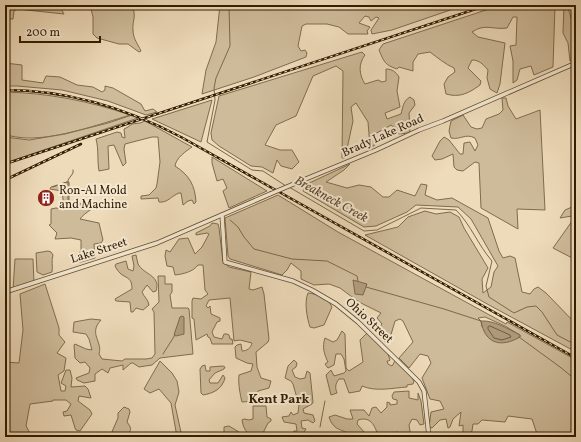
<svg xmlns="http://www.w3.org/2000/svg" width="581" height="442" font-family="Vollkorn,serif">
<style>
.green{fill:#cebb9a;stroke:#806c4d;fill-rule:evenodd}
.water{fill:#ae9a7b;stroke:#7c684a}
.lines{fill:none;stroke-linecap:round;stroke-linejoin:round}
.shore{stroke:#705b3e;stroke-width:1}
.stream{stroke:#7c684a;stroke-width:1}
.minor-casing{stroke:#604c2e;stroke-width:5}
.minor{stroke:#f4e8d2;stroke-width:3.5}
.rail-casing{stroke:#311c00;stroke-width:2.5}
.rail{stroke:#f4e8d2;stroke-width:1;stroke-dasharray:3;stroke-linecap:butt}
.minor-bridge-casing{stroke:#604c2e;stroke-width:5;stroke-linecap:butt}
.minor-bridge{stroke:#f4e8d2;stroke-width:3.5}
.labels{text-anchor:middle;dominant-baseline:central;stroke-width:4;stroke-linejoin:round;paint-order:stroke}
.street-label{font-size:12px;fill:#311c00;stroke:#f4e8d2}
.poi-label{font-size:12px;fill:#311c00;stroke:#f4e8d2;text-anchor:start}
.water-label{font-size:13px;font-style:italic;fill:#5d482b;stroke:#f4e8d2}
.neighbourhood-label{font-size:13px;font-weight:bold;fill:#311c00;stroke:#f4e8d2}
</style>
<rect width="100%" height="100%" fill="#eedbba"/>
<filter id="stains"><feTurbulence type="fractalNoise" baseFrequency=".005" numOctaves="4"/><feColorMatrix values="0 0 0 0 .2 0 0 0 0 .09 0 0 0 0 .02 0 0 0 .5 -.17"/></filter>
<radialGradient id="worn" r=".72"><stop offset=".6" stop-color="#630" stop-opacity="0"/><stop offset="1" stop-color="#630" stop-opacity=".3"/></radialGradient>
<g class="green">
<polygon points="5,5 59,5 64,14 17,9 14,11 13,19 10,19 7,17"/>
<path d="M90 5H132C137 18 132 20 133 30 133 39 138 44 141 51L139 52 128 44H119L97 38 93 34V17Z"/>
<polygon points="220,5 465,5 392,30 372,34 371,30 379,18 376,17 371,21 369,17 365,16 359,23 370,27 367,31 368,34 348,34 339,27 327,24 306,24 302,26 298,46 301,51 305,50 307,53 306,57 254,77 202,94 206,70 216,42"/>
<path d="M501 5H555L553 67 534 75 531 66 520 69 517 80 513 83V61L510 46 516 45 517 17H513L507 28C493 30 485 23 472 32L478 37 505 43 500 84 497 93 490 89 487 78 488 70C483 64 479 60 472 60L468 68 481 81 480 85C469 93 460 98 446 94L444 84 448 77 455 72 454 68C445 64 438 58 430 52L418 54 413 62V71L399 67 397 69C385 65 384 62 379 50L383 44Z"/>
<polygon points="564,5 567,5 573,24 576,26 576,59 570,61 568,43 563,33"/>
<path d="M362 52 365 55C358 64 359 75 365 84L378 80 382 82 386 81V69C392 69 396 72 399 77L397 91 400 107 385 113 387 119 401 114C403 107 403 101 410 97L414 100 415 105 409 113 410 131 408 133 399 134 395 128 391 125 375 134 376 137 374 146H370L368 122 356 103 351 107 353 121 345 158H342L343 71 336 66 313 76 296 116 276 125 265 145 280 150H292L299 162 292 169 281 166 277 160 273 173 262 167 251 166 219 146 212 140 211 133 219 96Z"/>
<polygon points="5,63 22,65 22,80 43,83 46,76 60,77 77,85 93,87 102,92 105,90 105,86 113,88 141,104 145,111 153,109 157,112 146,115 108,101 62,90 17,86 5,86"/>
<polygon points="576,91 576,260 553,248 575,217 572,216 560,218 565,210 572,207"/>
<path d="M5 92C48 93 89 101 130 115 101 124 57 139 27 138 19 138 12 136 5 135Z"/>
<path d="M502 98H506L508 106 516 119 540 110 545 210 517 209 518 229 481 208 479 163 475 162 463 171 457 170 454 167 453 154 442 159 435 160 432 156 440 141 444 137 449 140 460 154H463L464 143 470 142 475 151 478 145 475 138C465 133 461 140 451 138L449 131 451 121 463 115 471 127 477 129 482 128 486 119 499 114 503 110Z"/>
<polygon points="212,100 201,142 152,119"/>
<polygon points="132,115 138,118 5,163 5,137 29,140 65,134 108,123"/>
<path d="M145 121 192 147C186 151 176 158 175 166 189 175 195 185 196 202L194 204 192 200 188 201 183 205 181 193H179C171 196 168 203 159 202L158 198 141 199V196L149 195 156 188 157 184 160 162 158 137H152L125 144 124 149 126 163 123 166 114 145 108 146 109 169 99 171C97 160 99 150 96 139L117 132 121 133 122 137 125 138 124 129 128 127 132 124 140 123Z"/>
<polygon points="212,157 267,191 229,208 223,191 227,188 223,179 217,181 212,163"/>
<polygon points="350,164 344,170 326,182 347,188 359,185 371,187 383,197 389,197 397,190 415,196 421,184 427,185 425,195 437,200 452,198 488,218 499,251 503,258 510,256 515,258 522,292 530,294 534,289 538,287 546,293 576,324 576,352 489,305 365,235 398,227 408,217 425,211 436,214 450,212 459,217 464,228 488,268 482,279 483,293 491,287 494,272 498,266 471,219 458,207 416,205 407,212 376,226 364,227 303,191 305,185"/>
<path d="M67 182H69V202L70 203 83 204 85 202H102C100 210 95 207 90 210 86 213 82 216 80 219L99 223 103 240 101 243 94 244 95 258 81 262H79L78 256 81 250V240L71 238 55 239 57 233 49 225 51 224V209L56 208 63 209 64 207 62 191 50 189 51 187Z"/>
<path d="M278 195 338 232 506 324 507 322 576 360V437H538L532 419 508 416 505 422 482 420 478 424H473L472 431 468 437H463V425L459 426 461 412 453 419 450 427 448 428 446 419 440 420 432 428 429 427 431 412 444 409 440 401 430 399 422 378 431 363 428 356 420 354 409 368 399 358 413 342 403 321 400 319 395 321 390 338 385 342 376 333 382 324 377 318 381 313 359 302 340 288 329 284 314 285 301 279V271L291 263 287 270 282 275 230 259 228 256 225 218ZM485 317 505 326 520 335V337L482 327 481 321 478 318Z"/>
<path d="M212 223 218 224 219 228 223 262 229 267 251 272 249 289 253 290 262 287 264 294 269 339 268 342 256 352 257 367 261 378 271 381 269 388 258 391 255 401 242 402C240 394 238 384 239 375L251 371 253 364 247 363 236 358 235 347 237 345 241 344 242 351C247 351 251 348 252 343L240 340 234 341 230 298 209 300 206 306 208 308 210 306 211 314 220 318V321L217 322 212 332 214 337 222 339 224 334H227L229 335 230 339H232L233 344H212L210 338 208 337 207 334 196 340 194 319 192 318V301L193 298 201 299 208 294 205 290 203 265H198C193 272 183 274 175 275L173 267 167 266 165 256 166 250 170 252 179 239 188 238 195 254 202 247 209 234 207 233 196 235V233L210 226Z"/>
<path d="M48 251 51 252 53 255C51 261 53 266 52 272L43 275 37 272 36 253Z"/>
<path d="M136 255C137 258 137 261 138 264 144 275 161 275 156 291L153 292 147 285 142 292C144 297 148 299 149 305L143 310 136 308 133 312H131L130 302 116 301 115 299 132 289C132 281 130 279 124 276 120 274 117 270 115 266L116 264 126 261 128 269 133 271 134 266 132 256Z"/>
<polygon points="15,259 33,259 34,283 13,290"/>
<path d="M158 276H165V284H172V292L170 295 172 308H188L189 309 193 354 160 358 152 365 139 367 133 363H131L123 370V365L110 368 108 373 102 369 95 374V381L84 383 77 380 76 378 89 373 90 368 85 362 80 363 75 358 74 345 75 344 86 349 92 350 89 339 86 334 73 332 74 322 91 319 101 320C88 334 103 341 99 354L102 359 122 361 125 359H146L152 358 155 354 154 312 152 309 159 302Z"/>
<polygon points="45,284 59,328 59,335 65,342 57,353 66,358 64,371 58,375 61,391 65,391 66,386 61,383 66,370 70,370 72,378 71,387 85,386 88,389 91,398 79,396 78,401 90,410 92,414 80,431 76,430 75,428 71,415 64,416 63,412 67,411 71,404 66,400 53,400 53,401 30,404 26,426 32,437 5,437 5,362 19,363 23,330 20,294"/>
<path d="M308 293C318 294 328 298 332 307L324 325 314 328 310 327C307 318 304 302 308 293Z"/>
<path d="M342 331 345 334 346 368 349 371 363 362 360 340 367 333 388 354 390 360 389 361H387L388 364 392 366 395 361C402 366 410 374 414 381L413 384 407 385V387C392 388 376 392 362 386L360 391 349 393 344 379H339C335 384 335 388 337 393L331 395 326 375 331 370 334 376 344 373 346 371 344 359 341 354H336L334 365 328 368 325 364 328 362C324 354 322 347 325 338L333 342 337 340Z"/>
<polygon points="294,360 297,363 296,367 292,370 295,377 300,379 305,378 307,371 310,373 313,402 312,404 303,409 304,413 313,415 315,421 313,423 308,420 301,421 302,428 306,429 304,432 304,437 294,437 293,434 294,431 297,431 296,424 284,422 282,417 289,416 291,412 293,415 298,413 299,405 293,384 291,381 285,378 288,366"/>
<polygon points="160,361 172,373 177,381 179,392 175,405 182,437 177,437 171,403 159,389 150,393 144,389"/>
<path d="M205 365 206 371H210V367L223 366 225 367 224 369 215 373 209 380 210 383H218L223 375 225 378C222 389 214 393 203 395L201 393 200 369 202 366Z"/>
<path d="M409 391V398L418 400V393L421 401 424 424 420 425 417 420 412 419 409 425 411 437H399L398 432 393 433 390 437 378 436C375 425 370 416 358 420L357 424 364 432 365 437H352C345 428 334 433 329 417L335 415 347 419H353L350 410H364L369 416 372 408 376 407 381 413 387 407V402L390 403V405L397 404V400L393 399 392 396 394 392Z"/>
<path d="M253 406H266L267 417 271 419V421L268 423 261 437C249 437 244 432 242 420L244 419 249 420 253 419Z"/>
<path d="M124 407 129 409 130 412 127 422C133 430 130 429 128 437H104L109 436 111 434 118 418V413Z"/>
<polygon points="229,426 239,432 240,437 224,437 224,427"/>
</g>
<g class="water">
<polygon points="353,280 367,284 363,295 355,294"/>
<polygon points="182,316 184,317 184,334 176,336 174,335 180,317"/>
<path d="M481 321C494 320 508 329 520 335V337C501 348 485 344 481 321Z"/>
</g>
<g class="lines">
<polygon class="shore" points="490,326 510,335 511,337 502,340 494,338 488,329 488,327"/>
<g class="stream">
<polyline points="229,5 230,46 216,78 214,88 215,100 207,142 252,170 263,171 286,186"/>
<polyline points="73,170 73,173 68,180 68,201 72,204 83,204"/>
<polyline points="53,187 67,182"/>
<path d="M289 187 364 231 377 230 421 208 456 210C471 225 478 245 492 261L486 286 489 297 514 313 527 307 536 306 542 312 557 335 576 345"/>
<polyline points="230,220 238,227 244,237 254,249 292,259 327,261 357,276 358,281"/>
<polyline points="366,287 444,309 481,321"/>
<polyline points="519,337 560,367 576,380"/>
<polyline points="163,354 175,335"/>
<polyline points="320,427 325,401"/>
</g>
<defs>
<g id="minor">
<polyline points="296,183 376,150 419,130 443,121 576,63"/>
<polyline points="222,215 225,262 293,281 312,290 336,304 358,322 419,382 424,391 429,437"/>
<polyline points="5,292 157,243 270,194"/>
</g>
</defs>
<use href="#minor" class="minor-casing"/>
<use href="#minor" class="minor"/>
<defs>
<g id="rail">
<path d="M5 90C68 90 126 108 181 137L576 358"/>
<polyline points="5,164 488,5"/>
<polyline points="5,180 81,144"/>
</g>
</defs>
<use href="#rail" class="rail-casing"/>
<use href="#rail" class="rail"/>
<defs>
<polyline id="minor-bridge" points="270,194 296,183"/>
</defs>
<use href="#minor-bridge" class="minor-bridge-casing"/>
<use href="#minor-bridge" class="minor-bridge"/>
</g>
<defs>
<symbol id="building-disc" viewBox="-11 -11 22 22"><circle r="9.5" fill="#8f2418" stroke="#f4e8d2"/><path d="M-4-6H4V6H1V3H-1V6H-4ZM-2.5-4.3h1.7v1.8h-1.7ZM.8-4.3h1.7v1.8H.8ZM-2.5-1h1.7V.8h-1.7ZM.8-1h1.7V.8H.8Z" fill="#fff"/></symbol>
</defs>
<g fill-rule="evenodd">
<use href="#building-disc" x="36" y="188" width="20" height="20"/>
</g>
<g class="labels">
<g class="street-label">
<text transform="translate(383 136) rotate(-24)">Brady Lake Road</text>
<text transform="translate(99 251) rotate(-18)">Lake Street</text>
<text transform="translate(369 321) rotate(43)">Ohio Street</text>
</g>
<g class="poi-label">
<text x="59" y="191">Ron-Al Mold<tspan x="59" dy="14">and Machine</tspan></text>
</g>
<g class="water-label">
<text transform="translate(331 200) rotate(29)">Breakneck Creek</text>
</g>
<g class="neighbourhood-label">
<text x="279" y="400">Kent Park</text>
</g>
</g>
<rect width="581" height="442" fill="none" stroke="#eedbba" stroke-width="20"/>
<rect x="6" y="6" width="569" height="430" fill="none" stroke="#311c00" stroke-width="2"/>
<rect x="10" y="10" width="561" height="422" fill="none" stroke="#311c00"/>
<path d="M20 36v6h80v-6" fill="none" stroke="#311c00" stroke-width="2"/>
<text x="26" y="36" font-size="12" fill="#311c00" stroke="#f4e8d2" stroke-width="3" paint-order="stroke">200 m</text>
<rect width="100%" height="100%" filter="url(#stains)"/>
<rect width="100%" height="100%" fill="url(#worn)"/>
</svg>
